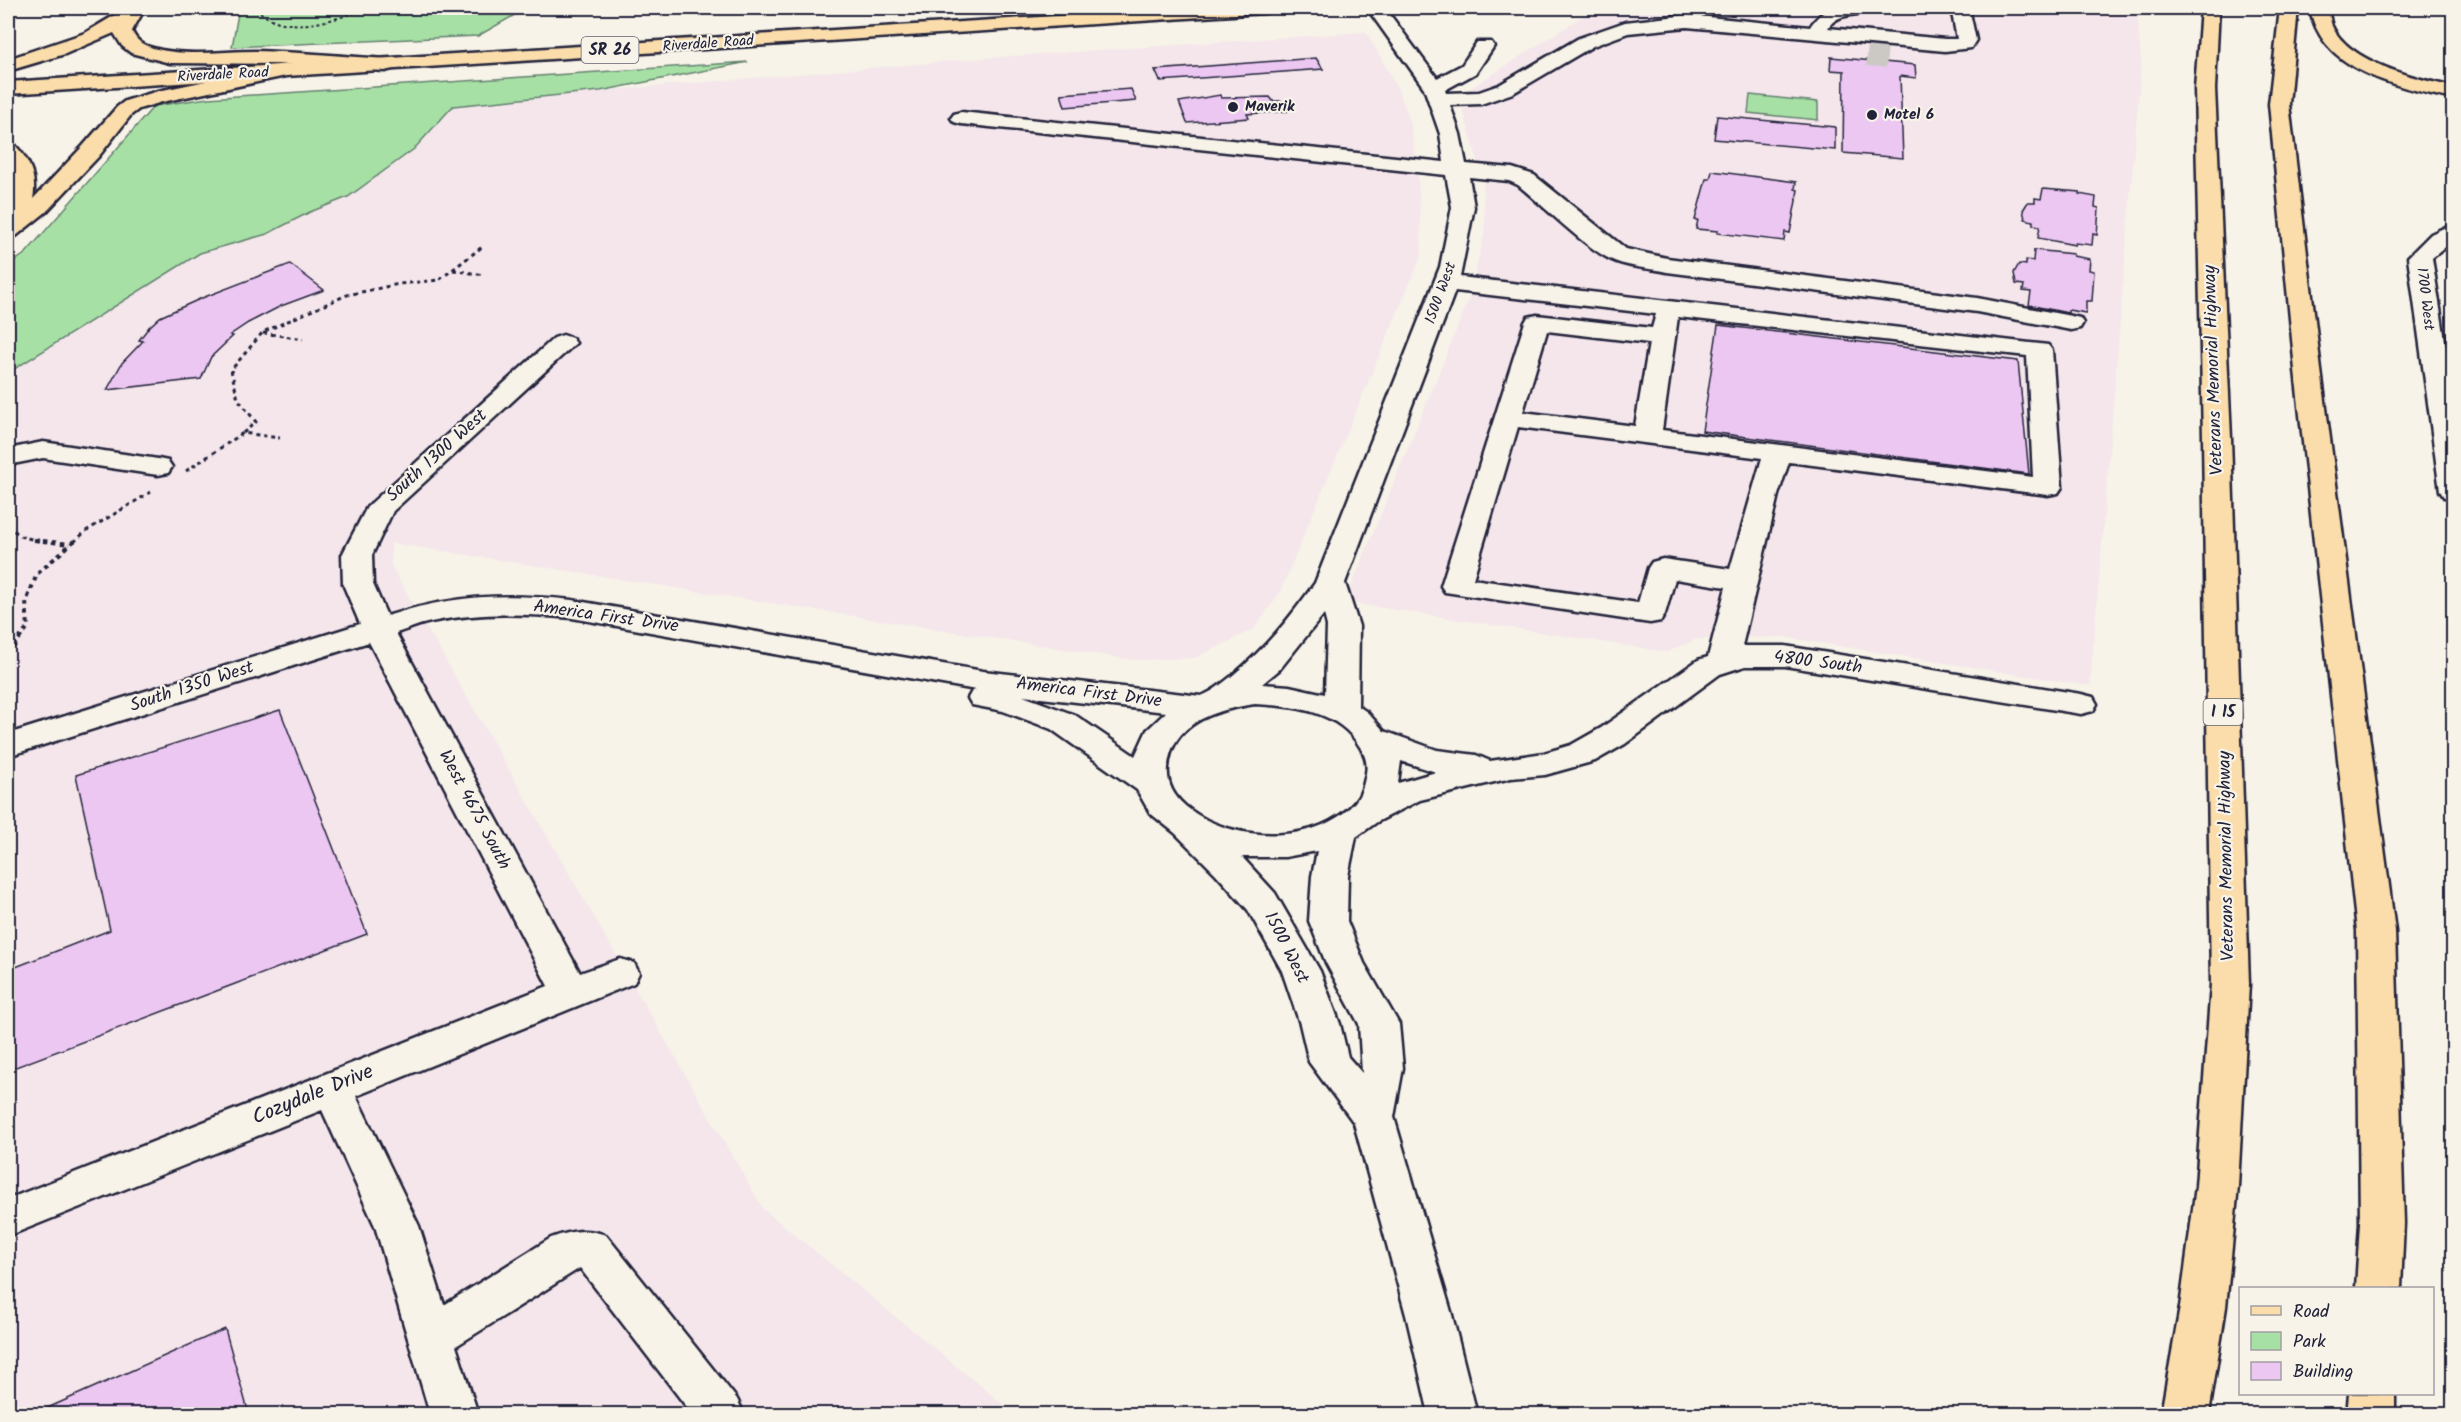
<svg xmlns="http://www.w3.org/2000/svg" width="2461" height="1422" font-family="Kalam,sans-serif">
<style>
.built{fill:#f4e6eb}
.green{fill:#a7e0a5;stroke:#648170;stroke-width:1.5}
.building{fill:#ecc7f2;stroke:#22223b;stroke-width:1.5}
.lines{fill:none;stroke-linecap:round;stroke-linejoin:round}
.minor-tunnel{stroke:#ccc9c5;stroke-width:20;stroke-dasharray:20 10;stroke-linecap:butt}
.minor-casing{stroke:#22223b;stroke-width:5}
.major-casing{stroke:#22223b;stroke-width:5}
.highway-casing{stroke:#22223b;stroke-width:5}
.path-far2{stroke:#22223b;stroke-width:2;stroke-dasharray:3 3;stroke-linecap:butt}
.path-far1{stroke:#22223b;stroke-width:3;stroke-dasharray:4 4;stroke-linecap:butt}
.path{stroke:#22223b;stroke-width:4;stroke-dasharray:4.5 4.5;stroke-linecap:butt}
.minor{fill:#f7f3e8;fill-rule:evenodd}
.major{fill:#faddab;fill-rule:evenodd}
.highway{fill:#faddab;fill-rule:evenodd}
.poi-dot{fill:#22223b;stroke:#f7f3e8;stroke-width:2}
.labels{text-anchor:middle;dominant-baseline:central;stroke-width:4.5;stroke-linejoin:round;paint-order:stroke}
.far-street-label{font-size:15px;fill:#22223b;stroke:#f7f3e8}
.far-poi-label{font-size:15px;font-weight:bold;fill:#22223b;stroke:#f7f3e8;text-anchor:start}
.shield{fill:#f7f3e8;stroke:#62616f;stroke-width:1.5}
.shield-label{font-size:16px;font-weight:bold;fill:#22223b}
.street-label{font-size:18px;fill:#22223b;stroke:#f7f3e8}
.near-street-label{font-size:21px;fill:#22223b;stroke:#f7f3e8}
</style>
<rect width="100%" height="100%" fill="#f7f3e8"/>
<filter id="ink" filterUnits="userSpaceOnUse"><feTurbulence type="fractalNoise" baseFrequency=".0167" numOctaves="2"/><feDisplacementMap in="SourceGraphic" scale="12" xChannelSelector="R" yChannelSelector="G"/><feConvolveMatrix kernelMatrix="1 2 1 2 8 2 1 2 1" color-interpolation-filters="sRGB"/></filter>
<g filter="url(#ink)">
<g class="built">
<polygon points="1611,8 2137,8 2141,64 2090,686 1783,637 1697,639 1667,652 1345,602 1469,299 1485,231 1483,178 1459,96 1594,9"/>
<polygon points="1366,32 1397,87 1410,121 1418,178 1422,254 1279,594 1254,629 1195,658 1133,660 391,543 391,566 763,1209 1015,1414 8,1414 8,373 200,253 267,234 310,212 349,197 438,125 453,106 600,91 1012,56"/>
</g>
<g class="green">
<polygon points="239,8 527,8 478,36 232,47"/>
<polygon points="748,62 600,91 453,106 414,149 348,197 310,212 267,234 200,253 8,373 8,266 26,253 154,106 208,98"/>
<polygon points="1750,95 1818,102 1818,120 1748,113"/>
</g>
<g class="building">
<polygon points="1831,57 1915,65 1916,78 1900,76 1903,158 1843,153 1844,71 1830,70"/>
<polygon points="1316,58 1323,69 1160,81 1155,70"/>
<polygon points="1131,89 1136,101 1065,107 1061,94"/>
<polygon points="1220,95 1221,98 1270,97 1273,101 1282,101 1288,111 1247,114 1249,118 1187,123 1179,102"/>
<polygon points="1717,116 1835,127 1835,150 1714,139"/>
<polygon points="1712,171 1796,182 1795,189 1798,190 1790,233 1785,232 1784,241 1717,233 1718,231 1696,229 1698,220 1695,220 1706,179 1710,179"/>
<polygon points="2043,189 2080,192 2079,194 2096,197 2095,207 2099,208 2097,235 2093,234 2092,245 2075,243 2075,245 2038,238 2040,226 2033,225 2033,221 2025,219 2023,210 2028,202 2035,202 2035,198 2041,199"/>
<polygon points="2034,250 2073,254 2073,256 2090,259 2089,270 2094,271 2092,301 2086,301 2086,313 2068,310 2068,313 2029,305 2031,292 2023,291 2024,285 2016,284 2014,273 2019,264 2026,265 2026,260 2033,261"/>
<polygon points="290,264 324,290 281,306 248,323 230,335 233,336 211,357 201,379 107,390 122,363 143,341 139,340 149,327 160,317 202,298"/>
<polygon points="1718,325 2018,361 2029,474 1702,431"/>
<polygon points="280,710 367,934 8,1070 8,970 110,930 76,775"/>
<polygon points="225,1329 249,1414 34,1414"/>
</g>
<g class="lines">
<polyline class="minor-tunnel" points="1867,56 1894,58"/>
<defs>
<g id="minor">
<path d="M1367 8H1385L1437 78 1462 65 1477 42H1491L1494 46 1476 73 1445 90 1446 93 1479 92 1499 85 1579 38 1625 22 1687 15 1810 27C1826 1 1845 8 1871 8L1868 12C1853 16 1837 13 1828 28L1945 39H1957L1951 8H1969L1976 40 1971 48 1945 51 1687 27 1628 33 1593 46 1513 93 1481 104 1450 105 1460 134 1466 164 1512 168 1534 175 1626 249 1667 258 1977 298 2071 316 2080 318 2083 323 2080 328 2071 330 1977 312 1667 272C1649 268 1624 267 1608 258 1580 243 1544 206 1518 185L1509 181 1469 177 1474 207 1460 277 2048 345 2052 350 2062 487 2058 493 2048 495 1789 462 1778 495 1742 646H1785L2081 694 2093 697 2097 704 2093 711 2081 714 1785 666H1745L1720 674 1625 744 1595 761 1545 775 1511 778 1420 800 1377 822 1356 837 1348 876 1347 921 1364 963 1399 1024 1403 1068 1394 1117 1452 1315 1477 1414H1429L1406 1315 1354 1123 1309 1062 1300 1024 1282 971 1248 910 1216 874 1175 833 1150 813 1137 790 1051 729 1003 711 972 705 968 698 972 691 976 690 572 618C527 614 481 612 436 621 422 623 409 629 396 633L580 973 620 959 634 963 639 973 634 983 356 1096 419 1226 444 1305 551 1238C571 1231 586 1228 606 1235L737 1399 744 1414H692L580 1268 456 1346 478 1414H430L375 1226 322 1110 8 1236V1199L548 986 369 642 8 756V734L360 624 343 584 342 555 367 507 554 338 563 335 572 338 576 343 393 511 372 555 373 584 387 616C452 595 505 593 572 600L983 671 1201 696C1213 692 1221 684 1232 676 1265 649 1290 618 1315 583L1440 267 1452 207 1446 175 961 124 954 122 951 118 954 114 961 112 1444 162 1440 134 1424 88ZM1455 291 1656 314 1652 328 1537 315 1528 317 1525 322 1441 586 1445 592 1650 623 1661 621 1665 614 1675 579 1726 587 1708 657 1698 660 1601 728 1571 745 1544 753 1490 761 1476 755 1437 750 1384 731 1367 712 1358 706 1359 626 1345 583ZM1678 317 2027 356 2033 477 1662 430ZM1547 331 1649 343 1635 426 1523 412ZM1518 427 1762 458 1730 569 1663 559 1652 562 1648 568 1638 603 1473 579ZM1324 614 1327 626 1325 694 1289 686 1262 684 1280 669ZM1023 696 1166 712 1147 730 1135 756 1075 715ZM1255 704C1293 706 1339 710 1360 747 1365 755 1368 763 1366 773 1364 783 1362 794 1355 802 1319 844 1241 842 1198 815 1180 804 1166 789 1168 768 1171 722 1216 710 1255 704ZM1401 761 1436 772 1398 783ZM1317 851 1312 876 1309 921 1326 963 1359 1024 1362 1073 1348 1057 1340 1024 1320 971 1275 893 1242 857H1285Z"/>
<polygon points="2454,223 2454,240 2432,258 2454,397 2454,499 2444,497 2440,491 2408,257 2431,234"/>
<polygon points="43,442 158,459 168,461 172,467 168,473 158,475 43,458 8,465 8,449"/>
</g>
<polygon id="major" points="1185,8 1273,8 1270,12 1264,13 8,94 8,82"/>
<g id="highway">
<path d="M127 8H145L132 31C136 41 143 45 153 48 185 57 222 51 255 51 298 52 342 56 385 59L392 61 395 65 392 69 385 71 278 64 170 63 131 53 122 46 114 33 65 54 8 71V59L85 33Z"/>
<polygon points="2201,8 2219,8 2215,89 2231,438 2249,984 2238,1186 2226,1307 2209,1414 2161,1414 2180,1307 2196,1186 2211,984 2203,438 2195,89"/>
<polygon points="2280,8 2298,8 2289,104 2321,370 2395,931 2404,1223 2401,1288 2356,1288 2360,1223 2357,931 2295,370 2269,104"/>
<path d="M2310 8H2328C2329 13 2330 20 2332 26 2349 63 2417 79 2454 87V99C2399 87 2321 72 2310 8Z"/>
<path d="M279 66 286 68 289 72 286 76 162 102 139 109 131 115 99 156 46 212 16 236 8 238V209L13 187 8 163V143L15 145C30 161 37 177 33 199L83 146 117 107 125 101 158 91Z"/>
<polygon points="2349,1394 2395,1394 2395,1414 2347,1414"/>
</g>
</defs>
<use href="#minor" class="minor-casing"/>
<use href="#major" class="major-casing"/>
<use href="#highway" class="highway-casing"/>
<path class="path-far2" d="M256 8C283 38 335 20 368 8"/>
<g class="path-far1">
<polyline points="453,270 484,275"/>
<polyline points="263,333 303,339"/>
<polyline points="243,433 256,422 238,399 231,370 263,332 347,295 399,284 439,280 482,247"/>
<polyline points="186,471 243,433 280,438"/>
<polyline points="8,525 20,536 43,542"/>
<polyline points="74,542 86,531 151,492"/>
</g>
<g class="path">
<polyline points="34,540 70,544"/>
<polyline points="8,654 28,627 26,602 37,574 75,540"/>
</g>
<use href="#minor" class="minor"/>
<use href="#major" class="major"/>
<use href="#highway" class="highway"/>
</g>
</g>
<g class="poi-dot">
<circle cx="1233" cy="107" r="6"/>
<circle cx="1872" cy="115" r="6"/>
</g>
<g class="labels">
<g class="far-street-label">
<text transform="translate(708 44) rotate(-4)">Riverdale Road</text>
<text transform="translate(223 75) rotate(-3)">Riverdale Road</text>
<text transform="translate(1441 293) rotate(-70)">1500 West</text>
<text transform="translate(2425 299) rotate(83)">1700 West</text>
</g>
<g class="far-poi-label">
<text x="1245" y="107">Maverik</text>
<text x="1884" y="115">Motel 6</text>
</g>
<g class="shield">
<rect x="581.5" y="37" width="57" height="26" rx="4.5"/>
<rect x="2203.5" y="699" width="39" height="26" rx="4.5"/>
</g>
<g class="shield-label">
<text x="610" y="50">SR 26</text>
<text x="2223" y="712">I 15</text>
</g>
<g class="street-label">
<text transform="translate(2214 370) rotate(-92)">Veterans Memorial Highway</text>
<text transform="translate(437 456) rotate(-42)">South 1300 West</text>
<text transform="translate(606 617) rotate(8)">America First Drive</text>
<text transform="translate(1818 663) rotate(7)">4800 South</text>
<text transform="translate(192 687) rotate(-18)">South 1350 West</text>
<text transform="translate(1089 693) rotate(7)">America First Drive</text>
<text transform="translate(474 810) rotate(62)">West 4675 South</text>
<text transform="translate(2227 856) rotate(-91)">Veterans Memorial Highway</text>
<text transform="translate(1286 948) rotate(63)">1500 West</text>
</g>
<g class="near-street-label">
<text transform="translate(313 1095) rotate(-22)">Cozydale Drive</text>
</g>
</g>
<rect width="2461" height="1422" fill="none" stroke="#f7f3e8" stroke-width="30"/>
<rect x="15" y="15" width="2431" height="1392" fill="none" stroke="#22223b" stroke-width="2" filter="url(#ink)"/>
<rect x="2239" y="1287" width="195" height="108" fill="#f7f3e8" stroke="#a29fa3" stroke-width="1.5"/>
<rect x="2251" y="1306" width="30" height="9" fill="#faddab" stroke="#a29fa3" stroke-width="1.5"/>
<text x="2293" y="1317" font-size="18" fill="#22223b">Road</text>
<rect x="2251" y="1332" width="30" height="18" fill="#a7e0a5" stroke="#a29fa3" stroke-width="1.5"/>
<text x="2293" y="1347" font-size="18" fill="#22223b">Park</text>
<rect x="2251" y="1362" width="30" height="18" fill="#ecc7f2" stroke="#a29fa3" stroke-width="1.5"/>
<text x="2293" y="1377" font-size="18" fill="#22223b">Building</text>
</svg>
